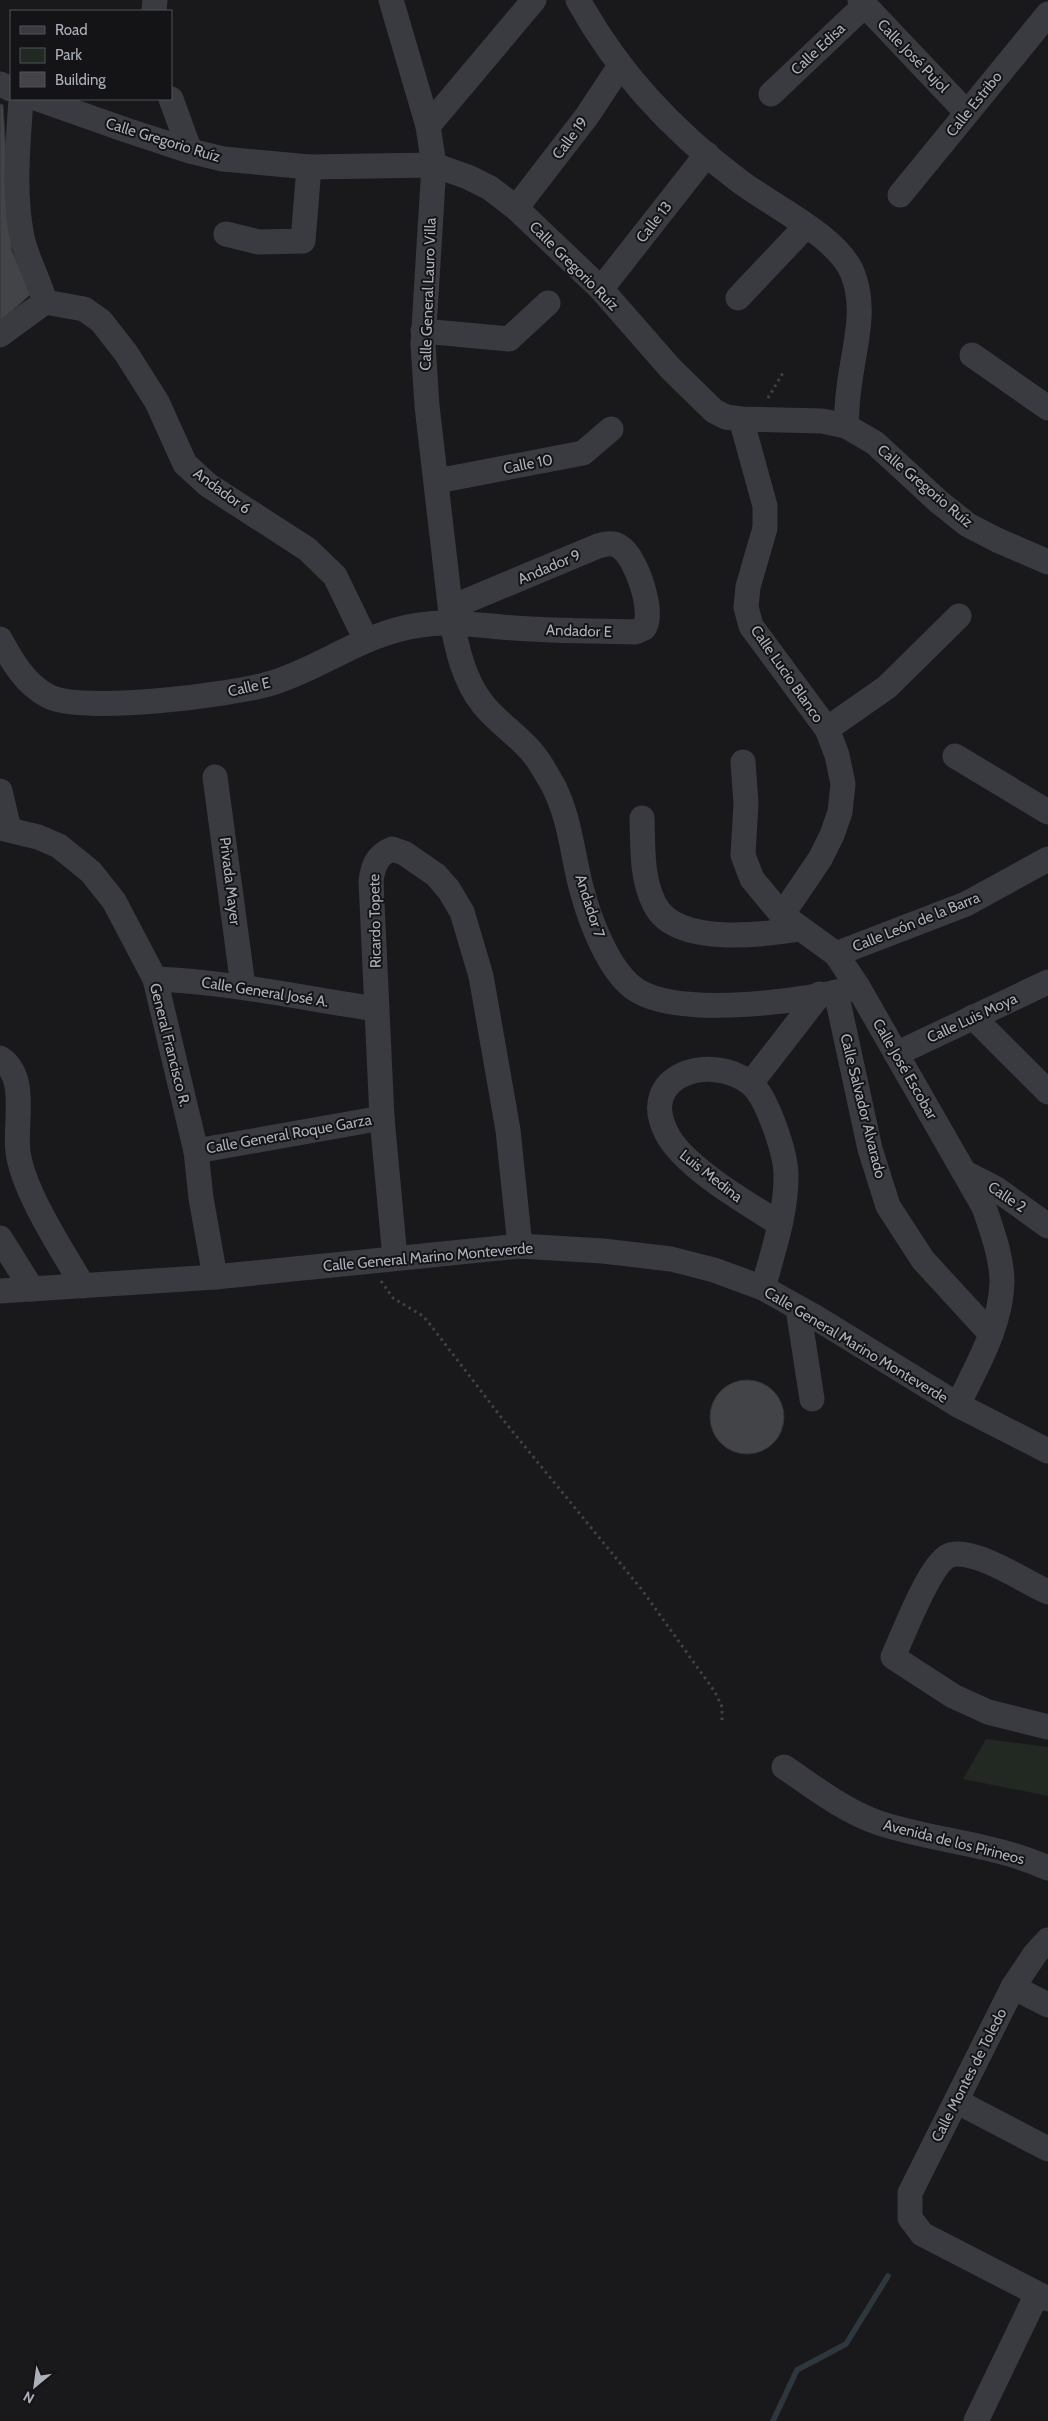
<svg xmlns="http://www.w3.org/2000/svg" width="1048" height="2421" font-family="Cabin,sans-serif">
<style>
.green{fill:#212922}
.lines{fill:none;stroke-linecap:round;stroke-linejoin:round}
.stream{stroke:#2f373e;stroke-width:5.5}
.building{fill:#434448;stroke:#333337}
.path{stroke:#404247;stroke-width:3;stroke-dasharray:2.5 4;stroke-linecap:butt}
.minor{stroke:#3a3b40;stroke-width:25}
.labels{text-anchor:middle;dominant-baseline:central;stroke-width:4;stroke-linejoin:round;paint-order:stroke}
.street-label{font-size:15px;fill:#acb0ba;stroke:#141416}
</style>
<rect width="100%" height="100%" fill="#19191b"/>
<polygon class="green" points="986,1739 1048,1747 1048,1796 963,1779"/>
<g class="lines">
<polyline class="stream" points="773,2421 797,2370 846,2344 888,2276"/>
</g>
<g class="building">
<polygon points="0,104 3,105 12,251 32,293 0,322"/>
<circle cx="747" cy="1417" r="37"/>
</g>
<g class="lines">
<g class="path">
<polyline points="768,398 784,371"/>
<polyline points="381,1281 393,1298 423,1316 429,1323 504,1421 642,1590 715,1692 722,1707 722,1724"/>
</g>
<g class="minor">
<path d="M391 0 428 126 434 165 423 344 427 406 452 622C457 649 464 680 482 703 497 723 520 736 535 756 542 765 547 775 553 785 570 818 572 852 581 887 589 918 609 974 638 991 684 1018 808 1001 858 987"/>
<path d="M578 0C617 71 674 132 738 180 770 205 836 235 852 272 868 309 853 350 849 388 847 400 847 413 846 426"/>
<polyline points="860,0 967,113"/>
<polyline points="154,11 155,0"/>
<polyline points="0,84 11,89"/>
<polyline points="771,94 865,5"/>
<path d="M21 99C18 144 13 193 22 237 27 260 39 280 45 302"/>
<polyline points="38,99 126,130 190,151 223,159 309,167 434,165 468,177 490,188 516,208 601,289 671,369 714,411 726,417 741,419 822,421 846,426 875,443 939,502 968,525 997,540 1048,562"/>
<polyline points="171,99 190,151"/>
<polyline points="428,126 534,0"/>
<polyline points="900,195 1048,14"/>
<polyline points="516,208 587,116 620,66"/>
<polyline points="226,234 259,242 303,241 309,167"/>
<polyline points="601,289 707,154"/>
<polyline points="738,298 806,226"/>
<polyline points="45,302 84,309 101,321 126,353 157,402 185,464 208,485 307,549 335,576 366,640"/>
<polyline points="423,331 509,339 548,303"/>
<polyline points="0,335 45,302"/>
<polyline points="972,355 1048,408"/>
<polyline points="741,419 765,506 765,528 748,587 746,607 751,626 827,729 837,755 843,784 840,812 832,835 820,859 782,915"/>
<polyline points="437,481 583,453 611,429"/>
<path d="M0 639C12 661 25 684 48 696 82 714 233 695 272 683 324 667 363 633 420 625 452 620 482 626 514 628 554 631 595 631 635 632L644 628C655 613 636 556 620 547 613 542 606 544 598 546L452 607"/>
<polyline points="827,729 887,687 959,616"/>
<polyline points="955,756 1048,812"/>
<path d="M743 762 746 803 743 855 752 879 782 915 836 954 858 987 984 1207C992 1231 1002 1257 1002 1282 1001 1326 976 1367 958 1405"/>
<polyline points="215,777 243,986"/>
<polyline points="0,791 9,829"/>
<path d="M642 818C643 846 641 879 655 905 676 946 763 935 800 929"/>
<polyline points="0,828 38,837 59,846 91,872 114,901 155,979 196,1151 201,1198 215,1277"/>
<polyline points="836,954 966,904 1048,859"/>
<path d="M155 979C230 982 302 998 376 1009"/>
<polyline points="836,992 870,1149 888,1206 923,1260 991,1334"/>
<polyline points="973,1017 1048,1092"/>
<polyline points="896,1054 1048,982"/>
<path d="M0 1058C29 1076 14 1124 18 1152 23 1191 62 1250 83 1286"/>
<polyline points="751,1083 820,994"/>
<polyline points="196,1151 382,1118"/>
<polyline points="964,1172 995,1188 1048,1226"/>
<polyline points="0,1238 32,1289"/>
<path d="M395 1258 382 1118 371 881C373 866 377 855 392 849L404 853 436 875 449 890 462 912 481 976 508 1130 520 1246"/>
<path d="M763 1288C773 1251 787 1212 786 1173 785 1152 767 1096 750 1083 709 1052 638 1076 666 1132 682 1166 748 1204 780 1224"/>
<polyline points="0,1291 215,1277 520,1246 603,1251 671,1259 714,1270 763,1288 815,1317 958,1405 1048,1451"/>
<polyline points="798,1308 812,1399"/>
<path d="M1048 1592C1024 1581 1000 1564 975 1557 967 1555 956 1552 948 1556 929 1566 903 1635 893 1657L953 1696 988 1712 1048 1727"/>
<path d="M784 1767C814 1787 844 1811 879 1823 934 1841 995 1844 1048 1868"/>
<polyline points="1048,1940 1035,1954 1013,1987 910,2193 910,2218 922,2234 1048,2299"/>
<polyline points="1013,1987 1048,2005"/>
<polyline points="956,2101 1048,2149"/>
<polyline points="976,2421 1037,2294"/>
</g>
</g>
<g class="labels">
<g class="street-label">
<text transform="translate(818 49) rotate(-43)">Calle Edisa</text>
<text transform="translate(913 56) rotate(46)">Calle José Pujol</text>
<text transform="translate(974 104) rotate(-51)">Calle Estribo</text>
<text transform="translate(570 138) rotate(-53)">Calle 19</text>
<text transform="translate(163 140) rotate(17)">Calle Gregorio Ruíz</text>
<text transform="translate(654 222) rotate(-52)">Calle 13</text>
<text transform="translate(574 266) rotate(45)">Calle Gregorio Ruíz</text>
<text transform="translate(428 294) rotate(-88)">Calle General Lauro Villa</text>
<text transform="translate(528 464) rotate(-11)">Calle 10</text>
<text transform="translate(925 486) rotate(40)">Calle Gregorio Ruíz</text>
<text transform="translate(222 491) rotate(36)">Andador 6</text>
<text transform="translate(549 567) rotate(-23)">Andador 9</text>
<text transform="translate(579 631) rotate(2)">Andador E</text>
<text transform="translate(787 674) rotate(55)">Calle Lucio Blanco</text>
<text transform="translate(249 687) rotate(-13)">Calle E</text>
<text transform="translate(230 881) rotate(83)">Privada Mayer</text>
<text transform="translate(590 906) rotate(72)">Andador 7</text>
<text transform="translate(375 921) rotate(-91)">Ricardo Topete</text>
<text transform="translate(916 922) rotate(-22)">Calle León de la Barra</text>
<text transform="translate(265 992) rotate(9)">Calle General José A.</text>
<text transform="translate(972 1018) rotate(-25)">Calle Luis Moya</text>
<text transform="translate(170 1045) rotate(76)">General Francisco R.</text>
<text transform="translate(905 1069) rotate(60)">Calle José Escobar</text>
<text transform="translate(863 1106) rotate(76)">Calle Salvador Alvarado</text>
<text transform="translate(289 1134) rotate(-10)">Calle General Roque Garza</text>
<text transform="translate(711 1176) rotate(38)">Luis Medina</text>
<text transform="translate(1007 1197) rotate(34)">Calle 2</text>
<text transform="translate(428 1257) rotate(-5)">Calle General Marino Monteverde</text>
<text transform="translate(856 1345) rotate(31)">Calle General Marino Monteverde</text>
<text transform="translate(954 1842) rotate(14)">Avenida de los Pirineos</text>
<text transform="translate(969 2075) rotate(-63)">Calle Montes de Toledo</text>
</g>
</g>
<rect x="10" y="10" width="162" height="90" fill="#141416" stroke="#515258"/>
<rect x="20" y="26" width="25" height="8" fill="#3a3b40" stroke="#515258"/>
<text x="55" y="35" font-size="15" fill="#acb0ba">Road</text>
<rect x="20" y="48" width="25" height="15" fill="#212922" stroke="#515258"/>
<text x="55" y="60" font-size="15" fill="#acb0ba">Park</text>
<rect x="20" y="72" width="25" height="15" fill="#434448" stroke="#515258"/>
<text x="55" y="85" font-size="15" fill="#acb0ba">Building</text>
<g transform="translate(35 2386) rotate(209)" stroke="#141416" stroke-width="4" paint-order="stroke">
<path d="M0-4L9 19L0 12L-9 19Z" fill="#acb0ba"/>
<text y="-8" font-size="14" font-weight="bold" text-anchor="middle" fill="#acb0ba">N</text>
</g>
</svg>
